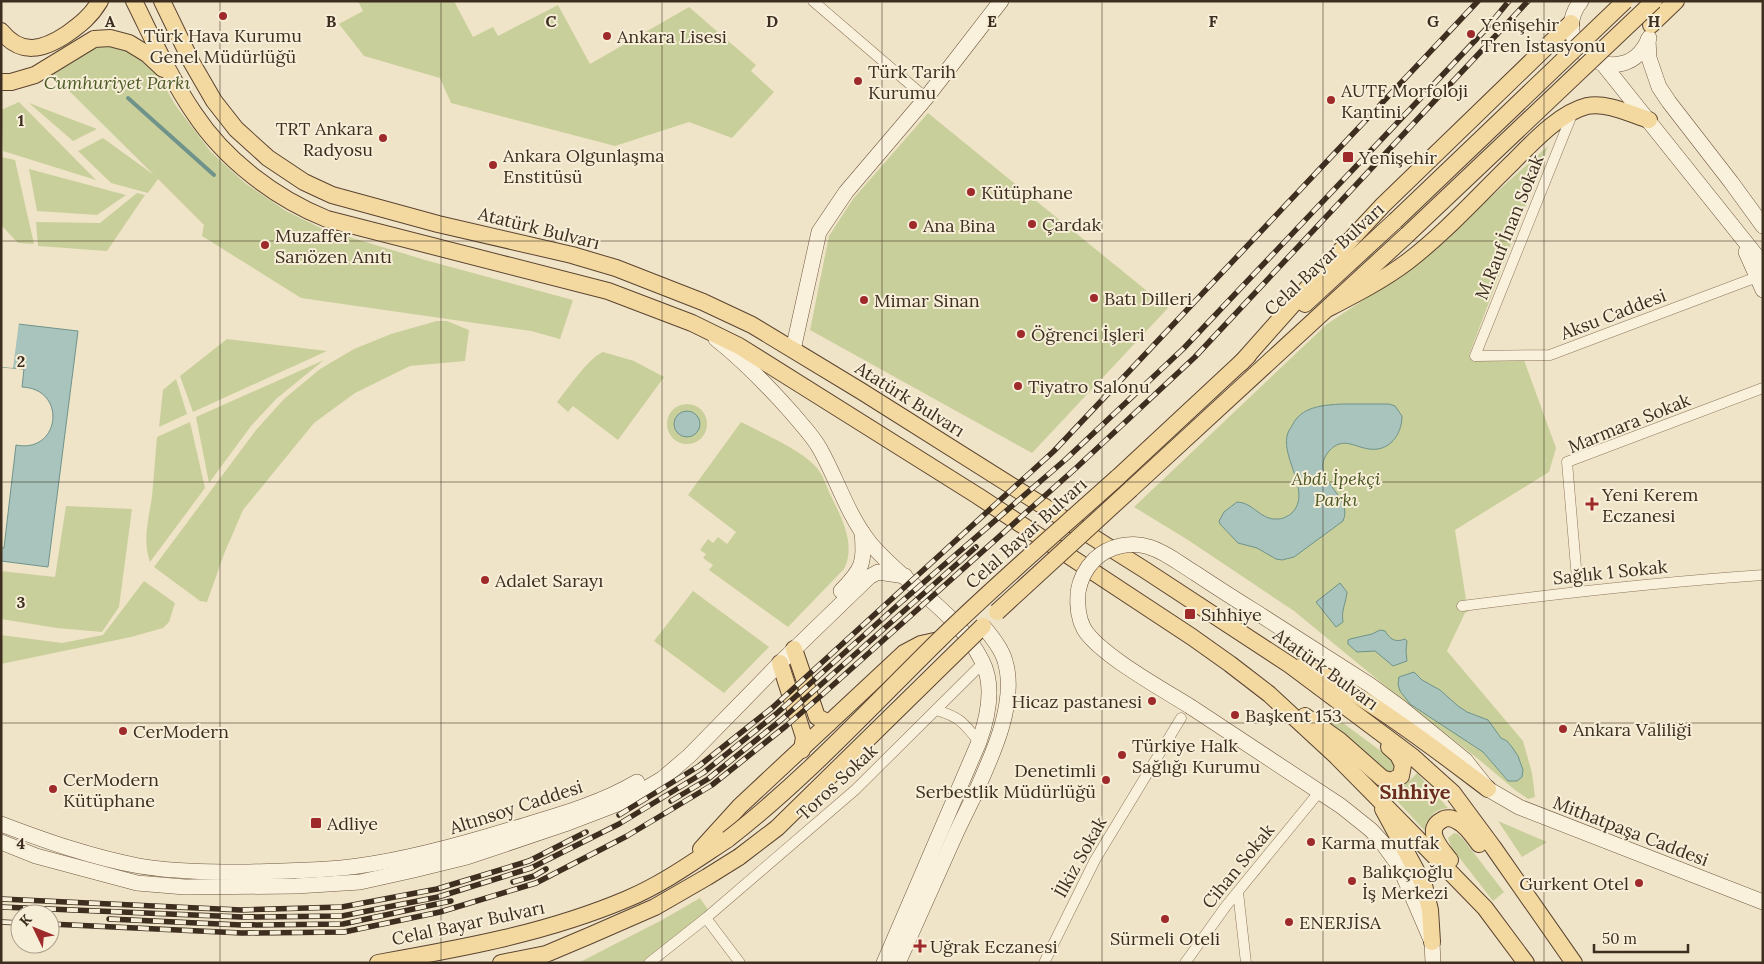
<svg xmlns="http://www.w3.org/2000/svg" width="1764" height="964" font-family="Lora,serif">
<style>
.green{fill:#c9cf9b}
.water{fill:#a9c4bc;stroke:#6f938a}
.pier{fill:#f0e4c8}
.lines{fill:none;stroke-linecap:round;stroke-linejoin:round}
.stream{stroke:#6f938a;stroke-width:4}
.street-casing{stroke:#8d765c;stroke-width:11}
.secondary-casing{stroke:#6f573f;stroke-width:16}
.primary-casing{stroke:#5b4430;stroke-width:18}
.street{stroke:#faf1dc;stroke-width:10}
.secondary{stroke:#faf1dc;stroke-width:15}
.primary{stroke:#f3d9a0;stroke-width:16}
.rail-casing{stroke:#3d2e20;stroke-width:5.5}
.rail{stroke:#f7eed8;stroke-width:4;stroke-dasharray:11;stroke-linecap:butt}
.secondary-bridge-casing{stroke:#6f573f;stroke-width:16;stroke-linecap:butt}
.primary-bridge-casing{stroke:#5b4430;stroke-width:18;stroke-linecap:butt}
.secondary-bridge{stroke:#faf1dc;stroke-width:15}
.primary-bridge{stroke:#f3d9a0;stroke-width:16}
.grid{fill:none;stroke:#3d2e20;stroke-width:1;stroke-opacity:0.55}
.poi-dot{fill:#9e2a2b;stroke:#f7eed8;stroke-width:2}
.labels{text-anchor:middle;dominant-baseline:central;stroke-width:4;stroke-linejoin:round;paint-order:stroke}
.poi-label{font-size:18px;fill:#3d2e20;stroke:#f7eed8;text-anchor:start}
.park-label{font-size:18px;font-style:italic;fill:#4d5a26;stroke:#f7eed8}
.street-label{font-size:18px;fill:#3d2e20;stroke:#f7eed8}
.quarter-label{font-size:20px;font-weight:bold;fill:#6b2e1e;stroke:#f7eed8}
.grid-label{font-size:16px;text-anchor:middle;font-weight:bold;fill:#3d2e20;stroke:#f7eed8;stroke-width:4;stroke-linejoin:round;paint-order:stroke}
</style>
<rect width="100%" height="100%" fill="#f0e4c8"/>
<g class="green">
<polygon points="358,1 454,1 473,37 493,27 498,36 558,5 590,64 689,7 756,65 751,71 774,92 732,138 689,122 615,146 451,103 440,78 364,56 339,24 363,11"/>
<polygon points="94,39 145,53 176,106 211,152 245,183 286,211 323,229 425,260 573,300 560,339 531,331 301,298 202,236 204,225 158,179 148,193 111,183 78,151 103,138 154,175 46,68"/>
<polygon points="19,102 96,180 3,151 1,110"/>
<polygon points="29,103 97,129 73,141"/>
<polygon points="928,113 1168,308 1032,453 810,330 829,236 853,199"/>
<polygon points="1548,146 1469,355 1474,361 1524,360 1556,448 1549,472 1455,530 1468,612 1465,613 1447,651 1523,741 1532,773 1535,797 1528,799 1515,790 1477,758 1400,698 1294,611 1188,540 1134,507 1327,324 1409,270"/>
<polygon points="1,157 15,160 34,244 18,243 1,225"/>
<polygon points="29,169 126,195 97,215 37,211"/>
<polygon points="137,193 145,195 107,251 38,246 36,222 100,223"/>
<polygon points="437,321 447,321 469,330 465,361 410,366 355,393 314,423 243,510 224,554 207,602 200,601 154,567 256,430 284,399 320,369 354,349 391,334"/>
<polygon points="227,339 327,351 193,412 180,376"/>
<path d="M603 352 634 361 664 377 618 440 573 406 568 412 557 402C568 389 588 358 603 352Z"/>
<polygon points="324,360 276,399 251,426 209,483 196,417"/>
<polygon points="176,379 187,414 159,427 163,390"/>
<circle cx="687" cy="424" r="20"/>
<path d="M190 422 205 488 150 562C142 540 149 519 152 496 154 477 155 457 157 437Z"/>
<path d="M741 422C762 433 802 450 817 468 822 474 826 484 829 492 840 515 857 544 844 569L788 627 709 570 713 565 703 558 706 554 700 550 708 539 713 543 718 537 727 544 736 532 688 495Z"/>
<polygon points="66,506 132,509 119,607 102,632 57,628 1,619 1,571 55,577"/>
<polygon points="144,581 175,603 169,622 163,628 131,637 1,664 1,635 62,643 103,635"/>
<polygon points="693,591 769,647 724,693 654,641"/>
<polygon points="1324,709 1393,760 1396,764 1394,771 1391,773 1385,772 1316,719"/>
<path d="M1417 773 1448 808C1434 809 1426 818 1426 832L1384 787C1400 788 1407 784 1417 773Z"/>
<polygon points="1498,821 1547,842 1522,857"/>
<polygon points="1454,833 1458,834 1463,839 1504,892 1493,901 1451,847 1448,838"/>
<polygon points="700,898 711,914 649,963 578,963 662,920"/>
</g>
<g class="water">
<path d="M1 322 78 331 48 567 1 561V548H4L16 445C60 454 68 389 22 387L24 369 1 367Z"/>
<path d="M1342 404H1389L1395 406 1402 416C1402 435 1389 452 1369 449 1354 447 1343 436 1329 451 1306 478 1355 496 1343 521L1294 557 1282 560 1276 559 1257 548 1238 543 1220 524 1219 521 1224 512 1237 502C1253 502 1261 521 1278 519 1283 519 1288 516 1292 513 1312 493 1282 460 1287 436 1288 430 1292 427 1294 422 1304 406 1325 405 1342 404Z"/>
<circle cx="687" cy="424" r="13"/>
<path d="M1340 583 1347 592C1346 603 1341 610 1343 622L1336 627 1316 602Z"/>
<path d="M1380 630 1385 631C1390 639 1395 643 1405 639L1407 641 1406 651 1407 661 1393 666 1375 651 1357 652 1348 644V640L1350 639 1372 634Z"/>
<polygon points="1414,672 1422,680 1440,690 1458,706 1467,712 1488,720 1501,738 1507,741 1512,747 1518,756 1523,770 1522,777 1517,781 1508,781 1483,752 1410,704 1400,691 1398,684 1399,677"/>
</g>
<polygon class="pier" points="1,320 19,322 13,368 1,367"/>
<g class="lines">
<polyline class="stream" points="128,98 214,175"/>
<defs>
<g id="street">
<polyline points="813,1 926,98"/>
<polyline points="1573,112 1475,356 1550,355 1757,277"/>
<polyline points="1578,591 1567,462 1763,388"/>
<path d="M1462 606C1562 593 1662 582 1763 575"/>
<path d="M936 710C960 717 964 723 979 742"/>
<polyline points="1238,892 1246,963"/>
<polyline points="706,918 740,963"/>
<polyline points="649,963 706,918 855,790 983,663"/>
<polyline points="1044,963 1095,860 1181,718"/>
<polyline points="1185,963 1226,906 1320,791"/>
</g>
<g id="secondary">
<path d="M1581 1C1544 48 1625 96 1649 38"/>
<polyline points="1648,40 1649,58 1659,87 1669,102 1731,182 1763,226"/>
<polyline points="1603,64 1763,264"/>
<polyline points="1746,252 1763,290"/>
<path d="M716 339C744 361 768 386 792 413 801 424 813 436 820 449 837 479 848 516 870 543 904 584 958 612 982 661 995 686 988 717 979 742L884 963"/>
<polyline points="793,350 819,232 846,192 926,98 1001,1"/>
<path d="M841 591C863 569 865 562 862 532"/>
<polyline points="1259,614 1370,685 1400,707 1465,760 1488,789 1519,807 1763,902"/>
<polyline points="1191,707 1341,806 1371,830 1381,841 1397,863 1404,877 1432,942 1433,963"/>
<path d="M1 824C46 841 91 857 139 866 175 872 212 872 249 872 285 871 322 871 358 866 410 859 460 845 509 830 552 817 598 805 637 782"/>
<polyline points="1,842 36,856 137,883 185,887 296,886 360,882 414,870 467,857 565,824 625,801 662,779 689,756 780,663 869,577 878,572 905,576"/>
<polyline points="898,963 957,831 973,798"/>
</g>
<g id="primary">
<path d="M134 1C153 39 170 78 194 113 225 160 275 198 327 219L608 291 692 323 739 346 978 496 1192 637 1230 664 1269 694 1336 756 1409 830 1485 908 1526 963"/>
<polyline points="162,1 192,63 214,101 236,129 268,158 304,182 332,195 438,224 572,255 616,268 703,302 752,325 861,391 1145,570 1290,665 1413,757 1453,793 1493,847 1574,963"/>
<polyline points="1651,25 1676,1"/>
<path d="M1 31C21 56 43 50 67 34 81 24 91 16 100 1"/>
<polyline points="1,82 11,82 35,75 94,39 110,38 129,43 147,54 163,69"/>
<polyline points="1305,304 1395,221"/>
<path d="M1329 308C1356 294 1383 280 1407 262 1445 233 1478 196 1512 163 1532 143 1559 113 1587 106 1607 102 1630 114 1649 120"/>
<polyline points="1241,363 1343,248 1383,205 1571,23"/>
<polyline points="1117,478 1248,356"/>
<polyline points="1131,489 1407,235"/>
<polyline points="794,649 817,717 829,723"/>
<polyline points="780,663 804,737 802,750"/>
<path d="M1300 667C1324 672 1344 687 1364 700 1407 727 1447 758 1488 789"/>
<polyline points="1305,716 1339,740 1382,778 1391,781 1401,776 1403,765 1398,755 1389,747"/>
<polyline points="1383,809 1424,885 1430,910 1432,942"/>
<polyline points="701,849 740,806 904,653 921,644 939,640"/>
<path d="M1450 860C1442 850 1423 830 1442 820 1446 817 1453 818 1457 821 1466 825 1473 836 1479 844"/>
<path d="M378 963C463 948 547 933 627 899 663 884 696 860 728 839"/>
<polyline points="501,963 546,954 591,935 655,907 707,877 739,857"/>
</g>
</defs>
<use href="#street" class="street-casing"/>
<use href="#secondary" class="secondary-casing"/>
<use href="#primary" class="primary-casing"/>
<use href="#street" class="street"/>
<use href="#secondary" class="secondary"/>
<use href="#primary" class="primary"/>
<defs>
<g id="rail">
<polyline points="671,801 708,779 781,720 976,547"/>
<polyline points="619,815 699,766 772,708 1054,451 1478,1"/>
<polyline points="513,882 534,876 546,869"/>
<polyline points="1,899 241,910 342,907 437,889 529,861 586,832"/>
<polyline points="1,907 242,917 342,916 438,897 531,868 619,824 703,773 776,714 900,603 1065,460 1184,348 1486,29 1509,1"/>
<polyline points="109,919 242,925 343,924 451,901"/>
<polyline points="1,922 20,923"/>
<polyline points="50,924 242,933 344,932 440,912 536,883 627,836 712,785 786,726 823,694 1076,468 1195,357 1528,1"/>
</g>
</defs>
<use href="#rail" class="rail-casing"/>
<use href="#rail" class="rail"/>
<defs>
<g id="secondary-bridge">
<path d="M1191 707C1164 690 1100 655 1084 629 1078 618 1077 605 1078 592 1080 579 1086 568 1095 559 1109 546 1131 541 1149 547 1166 552 1180 564 1195 573 1216 587 1238 601 1259 614"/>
<path d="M973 798C990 760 1018 704 1005 661 1002 649 991 636 983 626"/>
</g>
<g id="primary-bridge">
<polyline points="1395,221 1625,1"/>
<polyline points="1407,235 1654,1"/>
<polyline points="997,612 1131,489"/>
<path d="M728 839C804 780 869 709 938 641 995 585 1057 532 1117 478"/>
<polyline points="739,857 777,828 983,626"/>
</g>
</defs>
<use href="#secondary-bridge" class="secondary-bridge-casing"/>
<use href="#primary-bridge" class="primary-bridge-casing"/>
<use href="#secondary-bridge" class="secondary-bridge"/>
<use href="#primary-bridge" class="primary-bridge"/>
</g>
<path class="grid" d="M220 1V963M441 1V963M662 1V963M882 1V963M1102 1V963M1323 1V963M1544 1V963M1 241H1763M1 482H1763M1 723H1763"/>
<g class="poi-dot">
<circle cx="223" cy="16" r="5"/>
<circle cx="1471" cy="34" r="5"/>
<circle cx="607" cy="36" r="5"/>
<circle cx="858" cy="81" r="5"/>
<circle cx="1331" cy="100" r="5"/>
<circle cx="383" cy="138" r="5"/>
<rect x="1342" y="151" width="12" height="12" rx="2.5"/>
<circle cx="493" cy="165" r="5"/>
<circle cx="971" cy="192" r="5"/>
<circle cx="1032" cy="224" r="5"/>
<circle cx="913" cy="225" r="5"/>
<circle cx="265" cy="245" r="5"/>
<circle cx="1094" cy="298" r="5"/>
<circle cx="864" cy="300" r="5"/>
<circle cx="1021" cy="334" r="5"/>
<circle cx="1018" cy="386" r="5"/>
<path d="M1589.5 496.5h5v5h5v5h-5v5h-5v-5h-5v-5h5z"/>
<circle cx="485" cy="580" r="5"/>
<rect x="1184" y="608" width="12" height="12" rx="2.5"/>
<circle cx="1152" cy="701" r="5"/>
<circle cx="1235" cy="715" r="5"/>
<circle cx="1563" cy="729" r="5"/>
<circle cx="123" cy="731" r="5"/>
<circle cx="1122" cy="755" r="5"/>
<circle cx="1106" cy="780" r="5"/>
<circle cx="53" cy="789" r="5"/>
<rect x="310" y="817" width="12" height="12" rx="2.5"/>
<circle cx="1311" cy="842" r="5"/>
<circle cx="1352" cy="881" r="5"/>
<circle cx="1639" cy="883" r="5"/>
<circle cx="1165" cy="919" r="5"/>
<circle cx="1289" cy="922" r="5"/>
<path d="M917.5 938.5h5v5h5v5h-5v5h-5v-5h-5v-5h5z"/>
</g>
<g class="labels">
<g class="poi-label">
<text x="1481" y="24">Yenişehir<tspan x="1481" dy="21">Tren İstasyonu</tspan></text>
<text x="223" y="35" text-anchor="middle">Türk Hava Kurumu<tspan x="223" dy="21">Genel Müdürlüğü</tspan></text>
<text x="617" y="36">Ankara Lisesi</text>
<text x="868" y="71">Türk Tarih<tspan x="868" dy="21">Kurumu</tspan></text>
<text x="1341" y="90">AUTF Morfoloji<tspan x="1341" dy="21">Kantini</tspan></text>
<text x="373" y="128" text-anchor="end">TRT Ankara<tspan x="373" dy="21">Radyosu</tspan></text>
<text x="503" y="155">Ankara Olgunlaşma<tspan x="503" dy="21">Enstitüsü</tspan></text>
<text x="1359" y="157">Yenişehir</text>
<text x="981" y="192">Kütüphane</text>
<text x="1042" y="224">Çardak</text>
<text x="923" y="225">Ana Bina</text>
<text x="275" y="235">Muzaffer<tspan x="275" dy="21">Sarıözen Anıtı</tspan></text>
<text x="1104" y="298">Batı Dilleri</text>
<text x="874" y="300">Mimar Sinan</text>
<text x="1031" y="334">Öğrenci İşleri</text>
<text x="1028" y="386">Tiyatro Salonu</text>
<text x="1602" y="494">Yeni Kerem<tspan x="1602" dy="21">Eczanesi</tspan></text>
<text x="495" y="580">Adalet Sarayı</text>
<text x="1201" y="614">Sıhhiye</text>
<text x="1142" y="701" text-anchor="end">Hicaz pastanesi</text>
<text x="1245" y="715">Başkent 153</text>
<text x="1573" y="729">Ankara Valiliği</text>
<text x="133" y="731">CerModern</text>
<text x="1132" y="745">Türkiye Halk<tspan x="1132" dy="21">Sağlığı Kurumu</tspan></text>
<text x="1096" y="770" text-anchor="end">Denetimli<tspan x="1096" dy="21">Serbestlik Müdürlüğü</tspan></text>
<text x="63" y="779">CerModern<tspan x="63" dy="21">Kütüphane</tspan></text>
<text x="327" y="823">Adliye</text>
<text x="1321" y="842">Karma mutfak</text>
<text x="1362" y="871">Balıkçıoğlu<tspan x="1362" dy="21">İş Merkezi</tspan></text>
<text x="1629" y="883" text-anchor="end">Gurkent Otel</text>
<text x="1299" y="922">ENERJİSA</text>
<text x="1165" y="938" text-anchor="middle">Sürmeli Oteli</text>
<text x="930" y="946">Uğrak Eczanesi</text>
</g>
<g class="park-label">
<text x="117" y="82">Cumhuriyet Parkı</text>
<text x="1336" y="478">Abdi İpekçi<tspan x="1336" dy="21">Parkı</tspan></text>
</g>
<g class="street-label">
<text transform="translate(1509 227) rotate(-68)">M.Rauf İnan Sokak</text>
<text transform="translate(539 228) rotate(14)">Atatürk Bulvarı</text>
<text transform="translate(1324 259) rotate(-43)">Celal Bayar Bulvarı</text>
<text transform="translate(1613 314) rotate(-21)">Aksu Caddesi</text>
<text transform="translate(910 399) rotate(32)">Atatürk Bulvarı</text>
<text transform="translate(1629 423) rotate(-22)">Marmara Sokak</text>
<text transform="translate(1026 533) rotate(-42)">Celal Bayar Bulvarı</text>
<text transform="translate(1610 572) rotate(-6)">Sağlık 1 Sokak</text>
<text transform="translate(1326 669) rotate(36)">Atatürk Bulvarı</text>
<text transform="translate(837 782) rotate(-43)">Toros Sokak</text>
<text transform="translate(516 807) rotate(-18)">Altınsoy Caddesi</text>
<text transform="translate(1631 831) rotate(21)">Mithatpaşa Caddesi</text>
<text transform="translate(1080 857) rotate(-61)">İlkiz Sokak</text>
<text transform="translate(1238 866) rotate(-51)">Cihan Sokak</text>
<text transform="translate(468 923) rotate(-12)">Celal Bayar Bulvarı</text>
</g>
<g class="quarter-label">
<text x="1415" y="791">Sıhhiye</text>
</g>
</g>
<g class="grid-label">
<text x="110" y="27">A</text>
<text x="331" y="27">B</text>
<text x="551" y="27">C</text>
<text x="772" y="27">D</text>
<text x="992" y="27">E</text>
<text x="1213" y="27">F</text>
<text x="1433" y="27">G</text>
<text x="1654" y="27">H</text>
<text x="21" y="126">1</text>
<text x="21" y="367">2</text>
<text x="21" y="608">3</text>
<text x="21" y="849">4</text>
</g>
<rect width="1764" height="964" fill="none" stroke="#3d2e20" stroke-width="5"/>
<g transform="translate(35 929) rotate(313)"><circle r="24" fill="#f7eed8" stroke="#ada18e"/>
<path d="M0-4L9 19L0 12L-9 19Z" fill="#9e2a2b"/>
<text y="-8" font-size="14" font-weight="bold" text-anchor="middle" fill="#3d2e20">K</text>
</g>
<path d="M1594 944v8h94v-8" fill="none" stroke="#3d2e20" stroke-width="2.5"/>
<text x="1602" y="944" font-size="15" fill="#3d2e20" stroke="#f7eed8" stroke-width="4" paint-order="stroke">50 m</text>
</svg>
